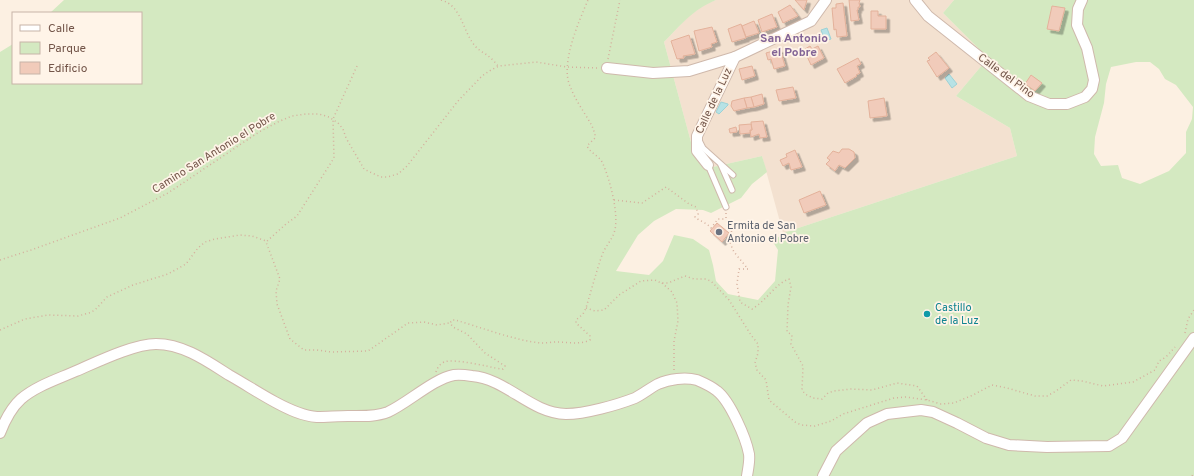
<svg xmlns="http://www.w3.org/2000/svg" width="1194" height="476" font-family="Overpass,sans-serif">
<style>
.residential{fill:#f3e1d0}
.green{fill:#d4e9c1;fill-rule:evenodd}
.water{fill:#b7e2e5;stroke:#9dd2d6}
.building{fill:#f1cbba;stroke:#e3b19a;filter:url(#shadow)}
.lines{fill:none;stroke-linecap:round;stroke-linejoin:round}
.service-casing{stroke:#cfb9ac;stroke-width:7}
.minor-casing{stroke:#cfb9ac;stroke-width:12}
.path{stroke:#d5af9d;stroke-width:1.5;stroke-dasharray:1 3;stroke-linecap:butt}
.service{stroke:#fff;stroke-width:5}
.minor{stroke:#fff;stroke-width:10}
.worship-dot{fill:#6b7280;stroke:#fff4e8;stroke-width:1.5}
.culture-dot{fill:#0f9aa8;stroke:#fff4e8;stroke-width:1.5}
.labels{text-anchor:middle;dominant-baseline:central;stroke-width:3.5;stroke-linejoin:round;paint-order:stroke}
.street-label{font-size:11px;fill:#735549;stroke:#fff4e8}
.worship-label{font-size:11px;fill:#5b616d;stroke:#fff4e8;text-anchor:start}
.culture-label{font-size:11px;fill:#0d838f;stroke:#fff4e8;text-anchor:start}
.neighbourhood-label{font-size:12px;font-weight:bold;fill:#826496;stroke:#fff4e8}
</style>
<defs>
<filter id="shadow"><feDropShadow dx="3.5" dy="3.5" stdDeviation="0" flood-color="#0004"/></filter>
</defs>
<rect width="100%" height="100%" fill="#fcf0e2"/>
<polygon class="residential" points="716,0 954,0 943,13 980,50 983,64 956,96 1010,128 1017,156 783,233 762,156 704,169 695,157 664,42 689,16 703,5"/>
<path class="green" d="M64 0H716C692 10 682 24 664 42L695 157 704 169 762 156 767 172 752 184 741 198 711 213 703 210 676 209 654 221 638 235 616 271 649 275 663 261 674 235 693 239 709 250 713 265 716 281 728 294 758 300 775 281 778 250 773 242 783 233 1017 156 1010 128 956 96 983 64 980 50 943 13 954 0H1194V476H0V52L13 44V83H141V13H50ZM1136 62H1150L1159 69 1165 79 1176 85 1193 107 1192 119 1186 132V153L1169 171 1140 184 1122 178 1118 165 1101 166 1094 154 1095 137 1104 103 1106 84 1111 67Z"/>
<g class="water">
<polygon points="827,28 831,39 825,41 821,30"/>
<polygon points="949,74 957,84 952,88 945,78"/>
<polygon points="721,102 728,104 728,105 719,114 716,112"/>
</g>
<g class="building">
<polygon points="796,0 807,0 804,10 795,0"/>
<polygon points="849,0 860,0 859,3 860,7 858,7 858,10 857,10 859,20 851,21"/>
<polygon points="843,3 847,36 837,37 836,29 834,30 832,8 836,8 836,4"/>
<polygon points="790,5 798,16 783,23 778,12"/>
<polygon points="1052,6 1065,8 1059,31 1047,29"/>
<polygon points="871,11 878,11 878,16 886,16 886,29 871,29"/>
<polygon points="772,14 777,27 762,32 758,20"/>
<polygon points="754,21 759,33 746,37 742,26"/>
<polygon points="741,24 746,38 732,42 728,29"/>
<polygon points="712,27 717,42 711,44 712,47 699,51 694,31"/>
<polygon points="689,35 695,54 683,56 684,58 677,59 671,41"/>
<polygon points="810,46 812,49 818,46 824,58 811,65 805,52 806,52 805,49"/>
<polygon points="780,49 785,66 774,69 771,59 768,60 766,53"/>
<polygon points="936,52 949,68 937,77 927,61 930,60 928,58"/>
<polygon points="858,58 861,64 857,66 860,73 856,75 857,76 845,83 837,69"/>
<polygon points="752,66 755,76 742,80 739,69"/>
<polygon points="1031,75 1042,83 1035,91 1025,84"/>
<polygon points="793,87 796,98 779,101 776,90"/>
<polygon points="762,94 764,104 754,107 751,97"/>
<polygon points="751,97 754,107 747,108 744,98"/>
<polygon points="744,98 747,108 734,111 731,106 732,101"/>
<polygon points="884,98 887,116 870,118 868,101"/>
<polygon points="763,121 767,137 760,138 759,134 751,137 750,130 752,130 751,122"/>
<polygon points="751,124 752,130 750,130 750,133 740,134 739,125"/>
<polygon points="736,127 737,132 730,133 729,129"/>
<polygon points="842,149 849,149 854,152 855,158 845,168 839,165 835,171 826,164 830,160 827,158 833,151 839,153"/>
<polygon points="795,150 802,167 791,170 789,163 783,166 780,160 787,157 786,154"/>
<polygon points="820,191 826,205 804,213 799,200"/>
<polygon points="717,223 729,233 722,242 710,231"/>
</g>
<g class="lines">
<defs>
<g id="service">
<polyline points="699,140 703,148 733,175"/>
<polyline points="708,165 726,207"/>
<polyline points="721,165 732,190"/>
</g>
<g id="minor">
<polyline points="915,0 928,16 1029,96 1049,104 1067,104 1085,97 1092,89 1094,80 1087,48 1077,25 1078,9 1082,0"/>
<polyline points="607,68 653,73 689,71 735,57 811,21 826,0"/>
<polyline points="708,165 697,151 697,136 735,57"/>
<path d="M0 433C5 420 11 408 21 399 36 386 58 379 76 371 97 362 134 344 156 344 183 344 207 361 229 375 245 384 260 394 275 402 288 409 302 416 317 417 327 417 338 416 348 416 361 416 376 417 388 412 408 403 433 379 454 375 460 374 466 375 472 376 507 379 530 413 566 414 585 414 617 405 635 398 643 394 650 388 658 384 669 379 685 377 697 380 704 383 711 386 717 391 730 401 746 438 749 454 750 461 748 469 747 476"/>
<polyline points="823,476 836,451 867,423 887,414 921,410 933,412 957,423 986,438 1009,445 1047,447 1109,446 1122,438 1194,338"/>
</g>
</defs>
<use href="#service" class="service-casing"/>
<use href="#minor" class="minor-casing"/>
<g class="path">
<path d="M441 0C463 6 462 33 477 48 480 51 484 53 487 55 491 58 495 62 498 66"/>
<polyline points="608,59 620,0"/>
<polyline points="357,66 333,119 334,158 297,216 286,224 266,242 280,279 276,291 277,304 290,339 304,350 317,350 331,352 368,351 408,323 424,322 437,325 449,323"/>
<path d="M614 200 642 203 666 187 689 204 696 207 698 214 695 217C699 221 706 222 711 228L718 219H726"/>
<path d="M726 213V219L732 227 730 243 734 252 748 269H739L737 284 740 302 752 309C766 301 775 284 789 279L791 287 788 305 787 332 792 335 791 344 803 366 802 390 805 394 813 398 822 399 828 393 834 391 851 389 872 390 897 383 917 386 927 400"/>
<polyline points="0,260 31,250 120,218 168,193 259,132 280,121 292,116 306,114 319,114 329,117 338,123 343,129 346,138 364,169 372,173 381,177 387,177 398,174 407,166 458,101 482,76 491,70 499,66 536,62 567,67 598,68"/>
<polyline points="662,283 672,292 677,303 678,321 674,341 674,370"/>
<polyline points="586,308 595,311 604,310 619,295 641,281 655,280 661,283 668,283 685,276 694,279 705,279 711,281 729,300 751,335 758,344 758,353 755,363 757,370 766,380 769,400 795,422 801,425 815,426 831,421 843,414 894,398 906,397 927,400 941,404 954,403 973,395 992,385 1007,388 1035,396 1047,396 1056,391 1071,380 1082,381 1103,386 1133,382 1155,370 1159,361 1166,357 1175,347"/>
<polyline points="0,330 25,319 48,315 78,316 89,313 95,310 107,297 133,285 168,274 186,264 198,248 205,242 215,239 240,235 252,236 266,241"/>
<polyline points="1185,333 1188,319 1194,310"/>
<path d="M436 372C437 368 440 364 444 362 454 358 489 367 501 369H503L505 366 485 353 467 334 453 327 450 323 452 320H455C481 327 515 341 542 343 547 343 552 342 557 342 568 342 580 345 590 340V336L576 323V320L583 314 586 308C591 291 596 273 602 255 605 247 611 241 614 233 620 217 610 180 603 164 600 156 591 154 587 146L595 138V134L592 126C585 113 575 100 570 86 560 64 579 21 588 0"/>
<polyline points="1192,476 1194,473"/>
</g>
<use href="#service" class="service"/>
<use href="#minor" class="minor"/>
</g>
<circle class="worship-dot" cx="719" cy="232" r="4"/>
<circle class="culture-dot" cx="927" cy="314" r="4"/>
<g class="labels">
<g class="street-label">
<text transform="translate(1006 76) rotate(36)">Calle del Pino</text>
<text transform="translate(714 101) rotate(-65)">Calle de la Luz</text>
<text transform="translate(214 153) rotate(-32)">Camino San Antonio el Pobre</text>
</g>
<g class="worship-label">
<text x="727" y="226">Ermita de San<tspan x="727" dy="13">Antonio el Pobre</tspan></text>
</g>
<g class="culture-label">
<text x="935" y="308">Castillo<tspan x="935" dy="13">de la Luz</tspan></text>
</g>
<g class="neighbourhood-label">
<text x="794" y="39">San Antonio<tspan x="794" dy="14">el Pobre</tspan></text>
</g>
</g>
<rect x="12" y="12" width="130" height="72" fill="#fff4e8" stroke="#c7b4a8"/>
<rect x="20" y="25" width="20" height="6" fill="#ffffff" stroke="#c7b4a8"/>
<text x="48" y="32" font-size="12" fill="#735549">Calle</text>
<rect x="20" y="42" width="20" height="12" fill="#d4e9c1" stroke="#c7b4a8"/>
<text x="48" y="52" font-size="12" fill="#735549">Parque</text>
<rect x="20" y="62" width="20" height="12" fill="#f1cbba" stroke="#c7b4a8"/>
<text x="48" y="72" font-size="12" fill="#735549">Edificio</text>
</svg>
